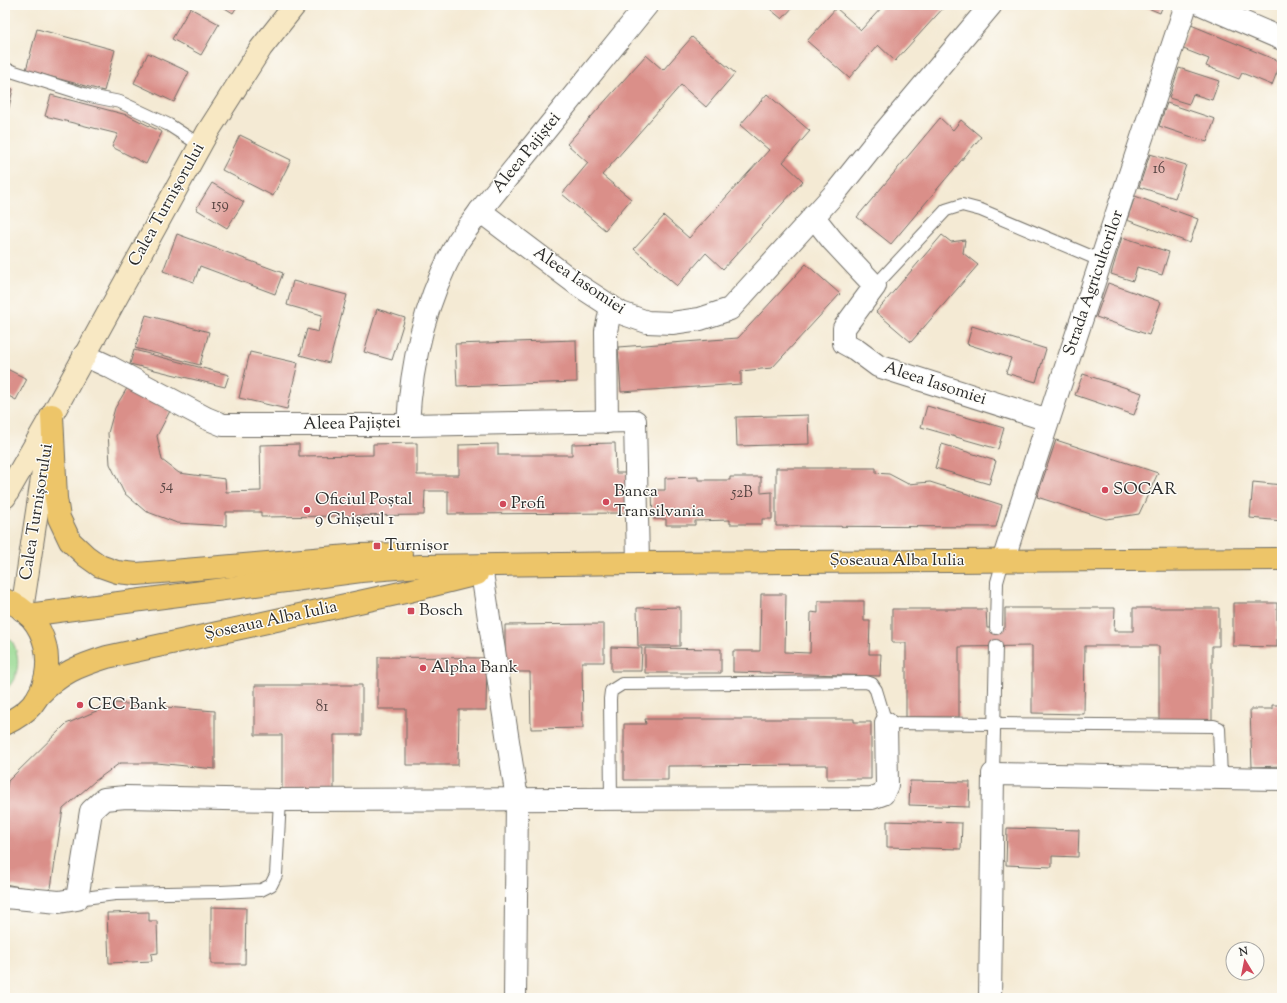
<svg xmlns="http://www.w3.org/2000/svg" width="1287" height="1003" font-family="'Sorts Mill Goudy',serif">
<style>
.green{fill:#96d990;stroke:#60825e}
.building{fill:#da8f89}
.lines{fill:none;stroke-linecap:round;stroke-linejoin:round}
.lane-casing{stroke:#716e66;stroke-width:14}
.street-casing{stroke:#716e66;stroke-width:24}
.secondary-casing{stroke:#716e66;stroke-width:24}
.primary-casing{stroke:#716e66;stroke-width:24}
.lane{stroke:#fff;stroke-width:12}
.street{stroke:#fff;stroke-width:22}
.secondary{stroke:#f8e8c3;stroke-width:22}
.primary{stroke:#edc569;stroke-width:22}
.poi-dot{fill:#d1495b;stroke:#fdfcf7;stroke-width:1.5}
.labels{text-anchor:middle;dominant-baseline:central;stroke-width:3;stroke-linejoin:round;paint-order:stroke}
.number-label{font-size:15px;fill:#574442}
.street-label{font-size:17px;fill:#2b2b2b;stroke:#fdfcf7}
.poi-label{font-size:17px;fill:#2b2b2b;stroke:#fdfcf7;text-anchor:start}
</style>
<rect width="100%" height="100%" fill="#fdfcf7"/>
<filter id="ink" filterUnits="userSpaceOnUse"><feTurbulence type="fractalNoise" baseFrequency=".025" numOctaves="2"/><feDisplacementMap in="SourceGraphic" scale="8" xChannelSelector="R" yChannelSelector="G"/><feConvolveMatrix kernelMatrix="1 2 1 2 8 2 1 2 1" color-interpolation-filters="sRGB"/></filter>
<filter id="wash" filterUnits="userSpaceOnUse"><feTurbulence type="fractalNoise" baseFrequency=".012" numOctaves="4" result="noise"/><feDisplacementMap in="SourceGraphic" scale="16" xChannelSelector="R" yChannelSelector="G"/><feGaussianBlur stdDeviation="0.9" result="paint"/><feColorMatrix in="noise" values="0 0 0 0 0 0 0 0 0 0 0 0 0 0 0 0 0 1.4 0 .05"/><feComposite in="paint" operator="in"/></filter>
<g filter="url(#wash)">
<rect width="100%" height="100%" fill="#f4ead4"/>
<path class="green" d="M5 634C8 637 12 640 13 643 21 658 19 679 5 690Z"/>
<g id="blocks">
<g class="building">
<polygon points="220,5 238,5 233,13"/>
<polygon points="765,5 795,5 782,19"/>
<polygon points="884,5 946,5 895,61 878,45 849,78 807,41 836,8 861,30"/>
<polygon points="1141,5 1163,5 1160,13"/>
<polygon points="190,8 219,24 201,55 172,39"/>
<polygon points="1191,25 1281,62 1272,85 1242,73 1239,79 1206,66 1209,59 1181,48"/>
<polygon points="37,29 115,50 104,91 26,70"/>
<polygon points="692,37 735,73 706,107 681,85 602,175 631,199 605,230 562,194 588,163 567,144 646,55 663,70"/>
<polygon points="148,53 189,72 174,102 134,83"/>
<polygon points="1179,68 1219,81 1212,100 1193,94 1189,104 1169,98"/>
<polygon points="5,87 13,89 6,120 5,120"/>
<polygon points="767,94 810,131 783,162 803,181 723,269 706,253 677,286 634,249 664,216 689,238 769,150 740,125"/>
<polygon points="51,95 127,115 162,132 146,164 112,147 118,134 45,116"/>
<polygon points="1167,103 1215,119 1207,142 1159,126"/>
<polygon points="940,118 953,130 961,120 981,137 891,244 857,217"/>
<polygon points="240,135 291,160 273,196 222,170"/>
<polygon points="1150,154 1186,165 1175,198 1139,187"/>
<polygon points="212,183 244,202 227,228 196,209"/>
<polygon points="1135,196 1198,219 1190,243 1127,220"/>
<polygon points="177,234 283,273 275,294 200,266 194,282 163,271"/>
<polygon points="942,235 951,242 965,240 963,253 978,265 911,342 876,312"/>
<polygon points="1122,237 1169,252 1162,275 1137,267 1133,281 1111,274"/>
<polygon points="806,264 840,294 772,368 741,371 741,384 621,392 618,347 738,338"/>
<polygon points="293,281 347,295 329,363 300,355 307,329 318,332 322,315 287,305"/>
<polygon points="1108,283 1161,302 1149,335 1096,317"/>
<polygon points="377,309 405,318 392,360 364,352"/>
<polygon points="146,315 209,332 200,365 135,348"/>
<polygon points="972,326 1046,349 1036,382 1006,373 1011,358 967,344"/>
<polygon points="576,340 577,382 457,386 455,344"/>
<polygon points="134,350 229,375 225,387 130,364"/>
<polygon points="250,352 298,363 287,409 239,398"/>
<polygon points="5,368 27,379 16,400 5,394"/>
<polygon points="1083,374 1142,393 1134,415 1075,395"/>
<polygon points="129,385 170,411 157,436 162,460 179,473 225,479 226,492 261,491 260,445 299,444 299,456 373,455 373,444 417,443 417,475 459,475 459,445 498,444 498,455 572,455 572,444 615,443 616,473 627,473 627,513 448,514 448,491 425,491 424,515 261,517 261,512 226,512 226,526 177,523 145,511 124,493 110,464 108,433 115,408"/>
<polygon points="927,406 1004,428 998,449 921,427"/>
<polygon points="808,415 809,444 737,446 736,417"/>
<polygon points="1056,440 1158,473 1139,514 1106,519 1037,497"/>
<polygon points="942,444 996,461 989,484 935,468"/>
<polygon points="776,468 876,468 876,473 889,474 908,484 930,482 1002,505 996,527 776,526"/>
<polygon points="698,477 698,480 730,480 730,477 761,477 761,493 772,492 772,519 762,519 762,524 730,524 730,520 695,521 695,525 666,525 666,519 653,519 652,490 665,490 665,478"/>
<polygon points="1253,482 1282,485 1282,521 1250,518"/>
<polygon points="761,594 786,594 785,652 810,653 811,612 818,613 818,601 864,601 864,621 870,621 869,654 881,654 880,676 733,672 733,651 760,651"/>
<polygon points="1233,603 1277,603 1277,647 1233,646"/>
<polygon points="680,607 680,646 638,646 637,608"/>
<polygon points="1005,608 1115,608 1114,631 1133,631 1133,608 1219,608 1219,646 1212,646 1212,720 1159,720 1159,646 1085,646 1084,714 1032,713 1032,646 959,647 959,717 906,717 906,643 892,643 892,609 986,609 987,628 1005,628"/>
<polygon points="604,624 604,662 582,662 583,728 531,729 530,672 505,672 505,625"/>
<polygon points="611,647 642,648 641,671 611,671"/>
<polygon points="645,648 721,649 721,673 645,673"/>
<polygon points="378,657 487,658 486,710 459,710 458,765 406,765 406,709 378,709"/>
<polygon points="255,685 362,685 362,735 334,735 334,791 282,791 282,735 255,735"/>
<polygon points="115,703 215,711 215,769 157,763 120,763 95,781 63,809 51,888 44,892 5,884 5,795 8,781 66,724"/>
<polygon points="1272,705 1282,705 1282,766 1252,767 1250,709 1272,709"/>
<polygon points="645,719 854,719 854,722 871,722 871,779 827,779 827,765 668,766 668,780 624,780 624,724 646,724"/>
<polygon points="910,781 970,782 969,807 909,805"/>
<polygon points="887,821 962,823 961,849 887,847"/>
<polygon points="1007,828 1079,830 1078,857 1052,856 1052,867 1006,865"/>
<polygon points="211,907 246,908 245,964 211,964"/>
<polygon points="149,912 149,921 157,921 158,953 151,954 152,961 109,963 107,913"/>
</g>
</g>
</g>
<g filter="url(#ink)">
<use href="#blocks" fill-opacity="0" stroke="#716e66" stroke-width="1"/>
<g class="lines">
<defs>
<g id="lane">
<polyline points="5,69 90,96 120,102 169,125 200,145"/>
<polyline points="875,286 946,210 962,205 981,210 1102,261"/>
<polyline points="996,628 997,582 1003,561"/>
<polyline points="993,774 996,646"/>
<polyline points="611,799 610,699 611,691 622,684 866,682 872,684 876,690 886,723 1214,726 1219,728 1221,778"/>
<polyline points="77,899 115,894 220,892 261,890 271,885 276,875 280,800"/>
</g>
<g id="street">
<polyline points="1203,5 1282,39"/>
<polyline points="480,211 578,285 621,313 647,322 672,323 700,319 730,309 836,192 875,143 991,5"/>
<polyline points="813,216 832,240 875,286 844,328 844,343 855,349 878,366 1048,420"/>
<polyline points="84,355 110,367 206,418 223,425 408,425 635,421 638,563"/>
<polyline points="607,422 606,331 611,307"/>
<path d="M408 425C411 362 426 299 457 243 464 232 473 221 480 211L647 5"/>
<path d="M1003 561C1062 375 1125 190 1186 5"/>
<polyline points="482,573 517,799 515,998"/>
<polyline points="5,897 59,902 77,899 91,811 104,799 126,797 280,800 872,798 883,794 887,785 886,723"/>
<polyline points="990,998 993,774 1282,779"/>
</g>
<g id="secondary">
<polyline points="5,497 52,415 207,133 261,48 295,5"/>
<polyline points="22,610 48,439"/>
</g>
<g id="primary">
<polyline points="52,415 56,498 59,518 70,541 86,556 100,566 117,572 137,574 360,555 401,554"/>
<path d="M5 600C48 615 60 671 32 705 25 713 15 719 5 724"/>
<polyline points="28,615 361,571 420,566 638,563 1282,559"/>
<path d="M39 695C61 673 78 666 107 657L405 592 477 574"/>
</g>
</defs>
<use href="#lane" class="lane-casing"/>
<use href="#street" class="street-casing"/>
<use href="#secondary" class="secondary-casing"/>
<use href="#primary" class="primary-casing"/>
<use href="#lane" class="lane"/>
<use href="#street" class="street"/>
<use href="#secondary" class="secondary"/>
<use href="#primary" class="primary"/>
</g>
</g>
<g class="poi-dot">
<circle cx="1105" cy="490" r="4"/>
<circle cx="606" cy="502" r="4"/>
<circle cx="503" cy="504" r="4"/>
<circle cx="307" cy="510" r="4"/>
<rect x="373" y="542" width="8" height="8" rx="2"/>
<rect x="407" y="607" width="8" height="8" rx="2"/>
<circle cx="423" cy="668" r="4"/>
<circle cx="80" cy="705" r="4"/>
</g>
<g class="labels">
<g class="number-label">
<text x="1159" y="169">16</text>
<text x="220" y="205">159</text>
<text x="167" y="486">54</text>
<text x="742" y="493">52B</text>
<text x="322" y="707">81</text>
</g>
<g class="street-label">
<text transform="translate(527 153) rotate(-51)">Aleea Pajiștei</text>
<text transform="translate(167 205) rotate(-61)">Calea Turnișorului</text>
<text transform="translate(579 281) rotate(34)">Aleea Iasomiei</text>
<text transform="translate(1094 283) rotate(-71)">Strada Agricultorilor</text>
<text transform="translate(935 384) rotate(18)">Aleea Iasomiei</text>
<text transform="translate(352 424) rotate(-1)">Aleea Pajiștei</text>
<text transform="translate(37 512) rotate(-81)">Calea Turnișorului</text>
<text x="897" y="561">Șoseaua Alba Iulia</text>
<text transform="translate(271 621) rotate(-12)">Șoseaua Alba Iulia</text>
</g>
<g class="poi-label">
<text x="1113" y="490">SOCAR</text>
<text x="614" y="492">Banca<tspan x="614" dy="20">Transilvania</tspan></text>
<text x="315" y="500">Oficiul Poștal<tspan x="315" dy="20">9 Ghișeul 1</tspan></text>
<text x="511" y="504">Profi</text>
<text x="385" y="546">Turnișor</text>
<text x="419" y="611">Bosch</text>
<text x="431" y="668">Alpha Bank</text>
<text x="88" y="705">CEC Bank</text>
</g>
</g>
<rect width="1287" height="1003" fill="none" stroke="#fdfcf7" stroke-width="20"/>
<g transform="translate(1245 961) rotate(350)"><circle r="19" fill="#fdfcf7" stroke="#a9a8a5"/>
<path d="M0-3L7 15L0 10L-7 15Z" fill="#d1495b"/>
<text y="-6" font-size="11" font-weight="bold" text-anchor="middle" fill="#2b2b2b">N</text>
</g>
</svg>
